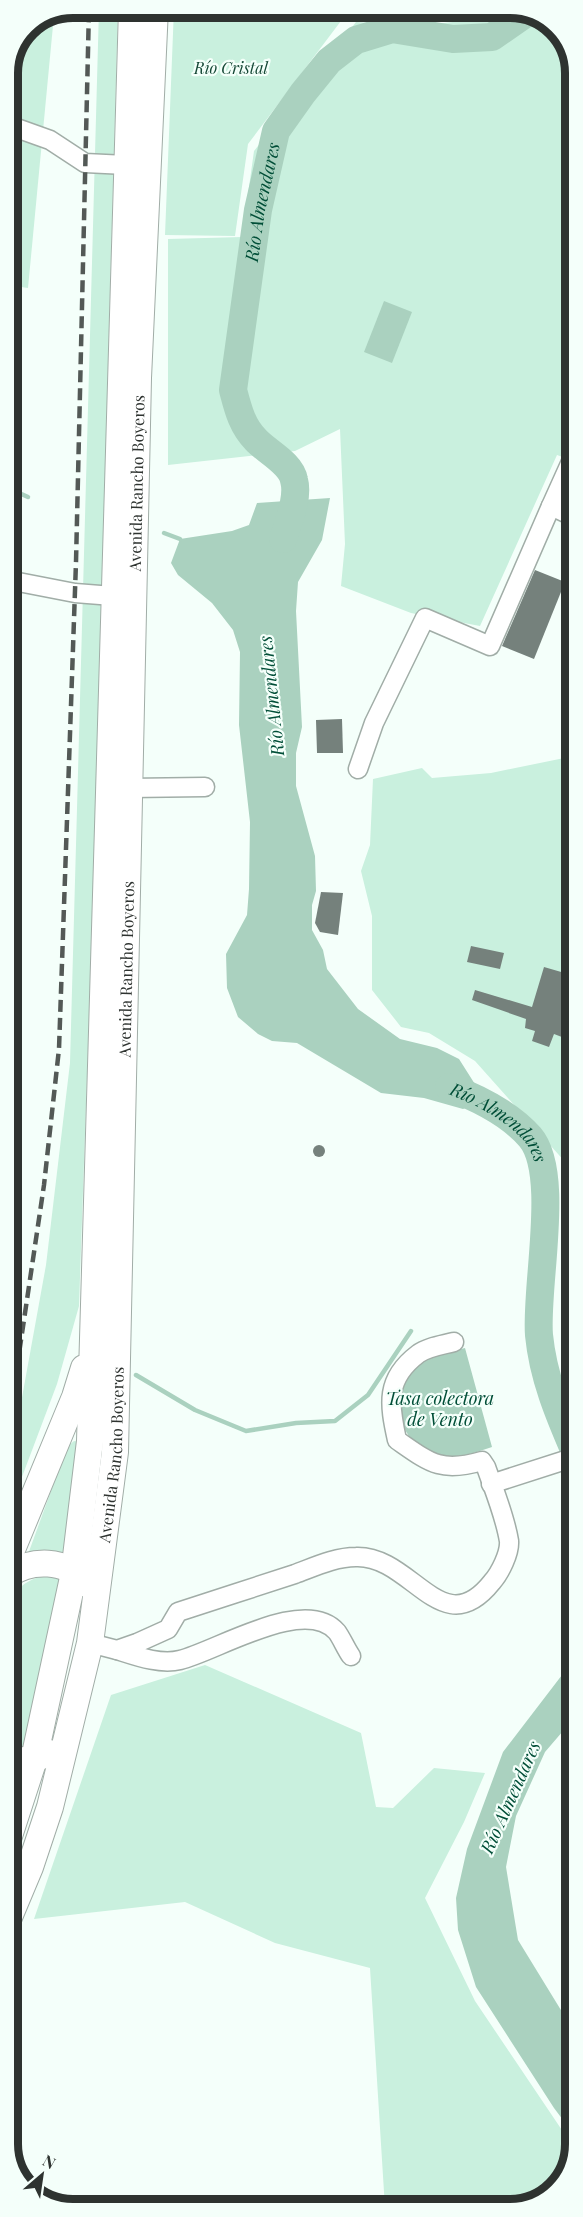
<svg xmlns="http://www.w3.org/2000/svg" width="583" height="2217" font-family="'Playfair Display',serif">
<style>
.green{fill:#c9f0de}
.water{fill:#aad1bf}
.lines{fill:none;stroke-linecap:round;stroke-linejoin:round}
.stream{stroke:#aad1bf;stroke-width:4.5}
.river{stroke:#aad1bf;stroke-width:28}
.building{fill:#75817c}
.minor-casing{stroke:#a1ada7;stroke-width:21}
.highway-casing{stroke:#a1ada7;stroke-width:28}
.minor{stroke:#fff;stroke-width:18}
.highway{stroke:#fff;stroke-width:26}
.rail{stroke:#535956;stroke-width:4.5;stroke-dasharray:12 6;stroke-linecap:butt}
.labels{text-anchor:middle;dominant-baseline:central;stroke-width:4.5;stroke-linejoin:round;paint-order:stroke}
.park-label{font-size:16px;font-style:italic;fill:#144735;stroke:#f4fffa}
.street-label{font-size:16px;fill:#2e3330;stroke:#f4fffa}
.water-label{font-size:18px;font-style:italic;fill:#004e37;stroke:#f4fffa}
.rim{fill:none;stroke:#2e3330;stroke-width:8}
</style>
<rect width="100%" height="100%" fill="#f4fffa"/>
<g class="green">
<polygon points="99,8 118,8 93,903 79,1306 57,1384 8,1514 8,1450 21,1403 46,1265 70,1063"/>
<polygon points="174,8 478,8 466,18 378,13 344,17 248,144 235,236 165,235"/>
<polygon points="507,8 518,8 554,24 574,60 574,461 557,455 480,626 411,613 341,586 345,544 340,429 295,451 168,465 168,239 242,237 254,151 356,22 418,26 496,17"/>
<polygon points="54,15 28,288 8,285 8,72 27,26"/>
<polygon points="574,756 575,760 575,1173 475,1061 429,1033 401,1027 372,990 372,916 361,871 370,845 373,779 422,768 432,778 491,773"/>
<polygon points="74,1441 80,1442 71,1554 27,1557 67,1447"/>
<path d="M44 1576 60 1579 27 1752H9C9 1718 2 1617 17 1592 22 1583 34 1578 44 1576Z"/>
<polygon points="205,1665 361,1733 376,1807 393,1808 434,1768 485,1773 464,1822 425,1898 475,2001 574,2148 562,2184 523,2208 385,2208 370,1968 275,1943 185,1902 34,1919 111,1695"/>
</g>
<g class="water">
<polygon points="384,301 412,312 392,363 364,352"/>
<polygon points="330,498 322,540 298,582 296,611 302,727 296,753 296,786 315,856 316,891 312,905 312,930 323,950 327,969 358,1009 400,1039 437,1048 459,1059 485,1100 463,1109 424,1098 381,1093 297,1043 272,1041 258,1034 238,1017 227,988 226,954 247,915 249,889 250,822 239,725 240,652 233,630 212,603 178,575 171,563 180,539 232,531 249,525 257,503"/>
<path d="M465 1348 492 1447C473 1453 455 1461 434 1455 397 1443 387 1390 418 1365 430 1355 450 1352 465 1348Z"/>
<polygon points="575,1658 575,1717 545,1752 516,1816 506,1867 518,1940 575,2033 575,2136 554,2108 476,1987 458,1930 456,1898 467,1849 503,1752"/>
</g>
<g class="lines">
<g class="stream">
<polyline points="8,488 28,497"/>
<polyline points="164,533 180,539"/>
<polyline points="136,1375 195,1410 246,1431 296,1423 335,1421 368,1395 411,1331"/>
</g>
<g class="river">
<path id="s1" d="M283 539C288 522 299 498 294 480 291 463 267 452 256 440 242 426 238 409 233 390L258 210 276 131 303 93 329 61 356 40 392 29 453 39 492 37 528 12"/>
<path id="s2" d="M449 1087C478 1098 509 1113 530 1137 561 1173 535 1286 539 1335 543 1377 559 1415 575 1452"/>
</g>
</g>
<g class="building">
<polygon points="535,570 565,582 534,659 502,646"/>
<polygon points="342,719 343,753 317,753 316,720"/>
<polygon points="321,892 343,893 338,935 320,932 315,923"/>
<polygon points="471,946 504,953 500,969 467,962"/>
<polygon points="544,967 575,976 575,1042 554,1034 549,1047 532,1041 535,1031 525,1028 526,1019 472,1000 475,990 532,1007"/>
<circle cx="319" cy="1151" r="6"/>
</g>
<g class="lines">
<defs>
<g id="minor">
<polyline points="8,125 50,140 85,163 126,165"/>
<polyline points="574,455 551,506 574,517"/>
<polyline points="8,580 75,593 113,596"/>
<polyline points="358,769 374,723 425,618 490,646 551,506"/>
<polyline points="129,788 205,787"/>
<polyline points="491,1484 575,1457"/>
<path d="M90 1643 117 1650 137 1643 168 1629 178 1612C217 1599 256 1587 295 1574 314 1567 335 1557 356 1557 412 1555 442 1645 492 1582 500 1573 510 1553 509 1541 505 1516 494 1490 486 1467L482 1461C441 1473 430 1463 397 1440 389 1404 385 1379 418 1354 427 1347 443 1345 454 1342"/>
<path d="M117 1650C136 1656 160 1665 180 1660 217 1651 305 1595 337 1632 342 1639 346 1649 351 1656"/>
</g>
<g id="highway">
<polyline points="8,1559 75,1397 84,1368"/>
<path d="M8 1575C29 1559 69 1558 83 1583"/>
<polyline points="9,1762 34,1759 49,1753"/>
<polyline points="9,1836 34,1759 74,1573 90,1441 132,8"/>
<path id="s3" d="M9 1917 30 1867 50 1807 90 1643 115 1452 138 378 155 8"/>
</g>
</defs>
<use href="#minor" class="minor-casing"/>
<use href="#highway" class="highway-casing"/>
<use href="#minor" class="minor"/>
<use href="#highway" class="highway"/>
<polyline class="rail" points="8,1404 17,1367 44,1185 59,1049 76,562 89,8"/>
</g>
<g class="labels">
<g class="park-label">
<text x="231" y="67">Río Cristal</text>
</g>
<g class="street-label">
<text stroke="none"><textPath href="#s3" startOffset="1448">Avenida Rancho Boyeros</textPath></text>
<text stroke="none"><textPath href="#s3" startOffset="962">Avenida Rancho Boyeros</textPath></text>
<text stroke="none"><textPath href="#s3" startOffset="476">Avenida Rancho Boyeros</textPath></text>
</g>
<g class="water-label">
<text stroke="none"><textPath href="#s1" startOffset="363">Río Almendares</textPath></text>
<text transform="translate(271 696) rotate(-96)">Río Almendares</text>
<text stroke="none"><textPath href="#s2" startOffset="63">Río Almendares</textPath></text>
<text x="440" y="1398">Tasa colectora<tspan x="440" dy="21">de Vento</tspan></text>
<text transform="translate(510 1797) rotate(-66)">Río Almendares</text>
</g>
</g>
<path d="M0 0H583V2217H0ZM73 18H510A55 55 0 0 1 565 73V2144A55 55 0 0 1 510 2199H73A55 55 0 0 1 18 2144V73A55 55 0 0 1 73 18Z" fill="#f4fffa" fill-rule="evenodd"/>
<path class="rim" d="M73 18H510A55 55 0 0 1 565 73V2144A55 55 0 0 1 510 2199H73A55 55 0 0 1 18 2144V73A55 55 0 0 1 73 18Z"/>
<g transform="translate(42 2175) rotate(29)" stroke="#f4fffa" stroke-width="4.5" paint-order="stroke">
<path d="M0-4.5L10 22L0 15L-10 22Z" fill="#2e3330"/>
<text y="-9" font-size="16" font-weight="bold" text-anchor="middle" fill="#2e3330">N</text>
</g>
</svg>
